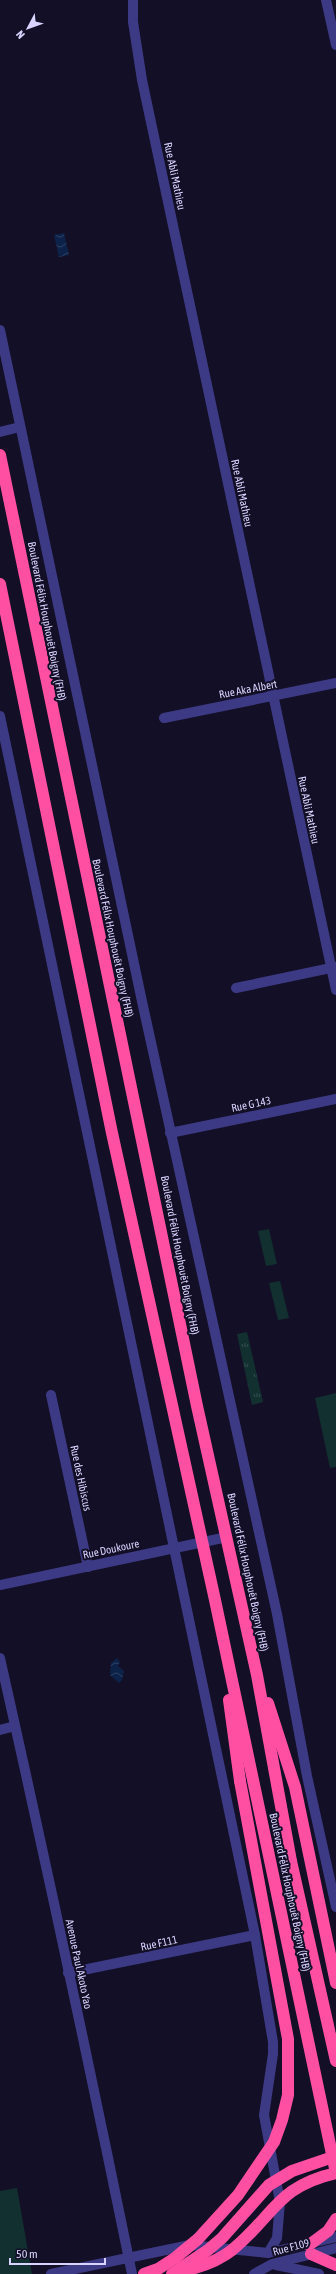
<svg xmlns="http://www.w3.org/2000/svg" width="336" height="2274" font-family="'Asap Condensed',sans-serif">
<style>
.grass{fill:url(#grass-tufts)}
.park{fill:#12302f}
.water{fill:url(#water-waves)}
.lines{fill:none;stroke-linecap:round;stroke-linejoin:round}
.minor{stroke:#3d3a85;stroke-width:10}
.highway{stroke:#ff4fa3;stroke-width:12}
.highway-bridge{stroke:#ff4fa3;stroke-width:12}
.labels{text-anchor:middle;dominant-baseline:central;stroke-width:4;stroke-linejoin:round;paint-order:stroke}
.street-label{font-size:11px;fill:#d9d4ff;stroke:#130f26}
</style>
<defs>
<pattern id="grass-tufts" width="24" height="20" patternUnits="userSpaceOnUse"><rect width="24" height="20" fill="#12302f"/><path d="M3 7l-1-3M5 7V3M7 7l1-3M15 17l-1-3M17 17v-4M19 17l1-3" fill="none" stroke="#344d4e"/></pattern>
<pattern id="water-waves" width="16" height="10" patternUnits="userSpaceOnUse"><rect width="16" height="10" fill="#0c2248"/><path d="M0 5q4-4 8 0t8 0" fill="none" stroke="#2f4163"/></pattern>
</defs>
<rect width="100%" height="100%" fill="#130f26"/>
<polygon class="grass" points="247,1332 263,1402 252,1405 237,1334"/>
<g class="park">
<polygon points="269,1229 277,1264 266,1266 258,1231"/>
<polygon points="280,1281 289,1318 278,1320 269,1283"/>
<polygon points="336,1393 336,1467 330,1468 315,1398"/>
<polygon points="17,2188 32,2274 0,2274 0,2191"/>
</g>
<g class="water">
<polygon points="64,233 69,255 59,257 54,235"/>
<polygon points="117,1658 120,1662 118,1666 124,1671 122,1680 119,1683 110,1675 111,1663"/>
</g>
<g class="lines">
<g class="minor">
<polyline points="133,0 133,22 142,80 336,990"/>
<polyline points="326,0 336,45"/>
<polyline points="0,330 143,1006 277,1614 307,1776 336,1907"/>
<polyline points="0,432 20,427"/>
<polyline points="0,716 255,1935 273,2042 273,2054 264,2115 280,2202 277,2238 268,2253"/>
<polyline points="164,718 336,683"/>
<polyline points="236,988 336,967"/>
<polyline points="170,1133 336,1099"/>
<polyline points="51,1395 88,1567"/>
<polyline points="0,1585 227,1537"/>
<path d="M0 1658C46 1863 90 2068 132 2274"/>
<polyline points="0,1730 15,1726"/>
<polyline points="68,1973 255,1935"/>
<polyline points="276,2265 319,2274"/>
<polyline points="51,2274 190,2245 268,2253 336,2237"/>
<polyline points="254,2274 272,2264 336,2248"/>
</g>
<g class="highway">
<polyline points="0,455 197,1406 257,1675 291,1861 336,2061"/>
<polyline points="0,584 112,1133 215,1600 336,2173"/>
<polyline points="229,1700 240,1781"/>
<polyline points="268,1703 295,1787 336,1983"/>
<polyline points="309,2245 328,2231 336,2219"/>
<polyline points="311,2254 336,2265"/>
</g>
<g class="highway-bridge">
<path d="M179 2272C198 2268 217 2262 232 2250 274 2216 277 2186 336 2173"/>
<polyline points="144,2274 158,2269 175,2258 198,2239 238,2195 274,2142 282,2120 288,2095 288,2039 240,1781"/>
<polyline points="172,2274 208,2250 222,2238 269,2185 292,2171 336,2156"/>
</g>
</g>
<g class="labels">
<g class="street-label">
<text transform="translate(175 176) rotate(78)">Rue Abli Mathieu</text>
<text transform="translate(242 493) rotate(78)">Rue Abli Mathieu</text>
<text transform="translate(47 621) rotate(79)">Boulevard Félix Houphouët Boigny (FHB)</text>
<text transform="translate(248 689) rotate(-11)">Rue Aka Albert</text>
<text transform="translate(309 810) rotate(78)">Rue Abli Mathieu</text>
<text transform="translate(113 938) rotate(78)">Boulevard Félix Houphouët Boigny (FHB)</text>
<text transform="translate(251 1104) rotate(-12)">Rue G 143</text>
<text transform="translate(180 1255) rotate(79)">Boulevard Félix Houphouët Boigny (FHB)</text>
<text transform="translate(81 1478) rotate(78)">Rue des Hibiscus</text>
<text transform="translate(111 1549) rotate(-12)">Rue Doukoure</text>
<text transform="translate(248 1572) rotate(78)">Boulevard Félix Houphouët Boigny (FHB)</text>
<text transform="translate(290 1892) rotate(78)">Boulevard Félix Houphouët Boigny (FHB)</text>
<text transform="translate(159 1943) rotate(-12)">Rue F111</text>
<text transform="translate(79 1964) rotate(78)">Avenue Paul Akoto Yao</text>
<text transform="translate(291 2247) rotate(-15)">Rue F109</text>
</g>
</g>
<g transform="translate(28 28) rotate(229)" stroke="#130f26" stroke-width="3" paint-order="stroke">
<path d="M0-3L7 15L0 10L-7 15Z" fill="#d9d4ff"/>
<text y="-6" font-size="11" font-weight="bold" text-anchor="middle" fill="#d9d4ff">N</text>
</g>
<path d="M10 2258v6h95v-6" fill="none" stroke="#d9d4ff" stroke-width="2"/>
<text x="16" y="2258" font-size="12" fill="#d9d4ff" stroke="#130f26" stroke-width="3" paint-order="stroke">50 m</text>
</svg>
